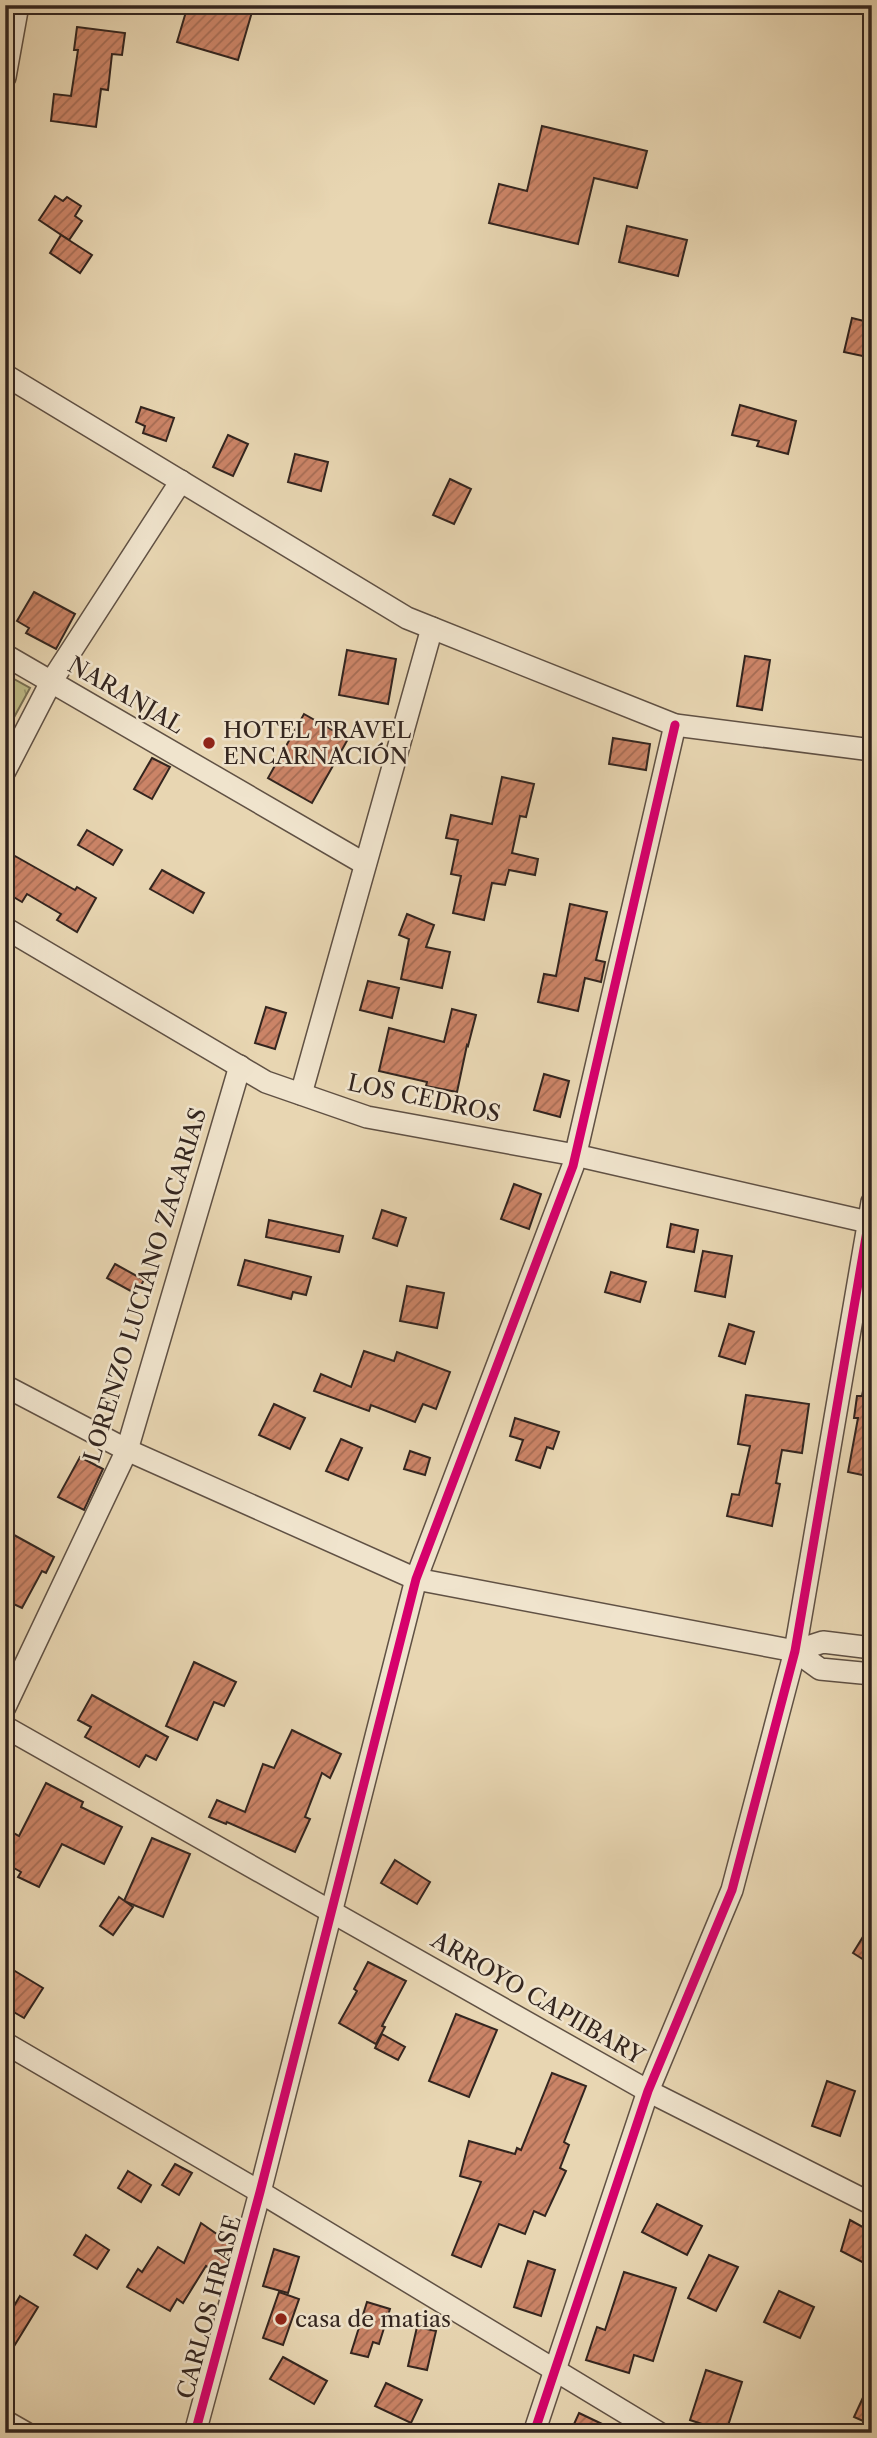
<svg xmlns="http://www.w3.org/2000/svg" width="877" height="2438" font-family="'Libre Caslon Text',serif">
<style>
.grass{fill:url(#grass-tufts);stroke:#787053;stroke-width:2}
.building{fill:url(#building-hatch);stroke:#33251f;stroke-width:2}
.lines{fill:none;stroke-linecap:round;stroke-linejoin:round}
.street-casing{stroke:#605144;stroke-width:24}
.street{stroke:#f0e4cd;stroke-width:21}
.cycleway-casing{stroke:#f0e4cd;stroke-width:13}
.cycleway{stroke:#d6006c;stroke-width:9}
.poi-dot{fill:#8f2418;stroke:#f0e4cd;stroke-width:2.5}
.labels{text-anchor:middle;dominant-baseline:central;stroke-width:5;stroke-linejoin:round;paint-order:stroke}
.street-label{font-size:23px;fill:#33251f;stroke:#f0e4cd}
.poi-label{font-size:23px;fill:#33251f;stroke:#f0e4cd;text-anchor:start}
</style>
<defs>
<pattern id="grass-tufts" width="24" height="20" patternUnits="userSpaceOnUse" patternTransform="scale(1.75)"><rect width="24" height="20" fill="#bebb87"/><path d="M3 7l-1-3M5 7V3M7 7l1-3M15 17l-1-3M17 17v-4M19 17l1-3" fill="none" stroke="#9b986e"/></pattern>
<pattern id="building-hatch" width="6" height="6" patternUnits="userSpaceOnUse" patternTransform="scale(1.75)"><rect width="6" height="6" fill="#cb8467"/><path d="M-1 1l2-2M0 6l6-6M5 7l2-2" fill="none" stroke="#a56c54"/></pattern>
</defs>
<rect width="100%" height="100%" fill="#e8d6b2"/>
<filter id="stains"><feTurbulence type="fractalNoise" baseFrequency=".00286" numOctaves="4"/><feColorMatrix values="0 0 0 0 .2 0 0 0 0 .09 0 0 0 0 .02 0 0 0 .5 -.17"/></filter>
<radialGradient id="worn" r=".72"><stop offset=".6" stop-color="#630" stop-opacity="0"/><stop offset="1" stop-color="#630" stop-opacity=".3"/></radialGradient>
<polygon class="grass" points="5,674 30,688 5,734"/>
<g class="building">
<polygon points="188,5 229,5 252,12 238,60 177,42"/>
<polygon points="77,27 125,33 122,55 112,54 108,90 101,89 96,127 51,121 54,94 71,96 78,50 74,50"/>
<polygon points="542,126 647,151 637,188 594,178 578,244 489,223 499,184 527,191"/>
<polygon points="55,196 63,201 67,197 81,206 75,216 82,221 69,240 39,220"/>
<polygon points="627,226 687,240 678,276 619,262"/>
<polygon points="61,235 92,255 80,273 50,253"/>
<polygon points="852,318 872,323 872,358 844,352"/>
<polygon points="740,405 796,421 788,454 757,446 759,441 732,435"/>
<polygon points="141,407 174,418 166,441 143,433 145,426 136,422"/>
<polygon points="228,435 248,444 233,476 213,467"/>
<polygon points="295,454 328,462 321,491 288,482"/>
<polygon points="450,479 471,489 454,524 433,515"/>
<polygon points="34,592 75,614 56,649 26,633 29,628 17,621"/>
<polygon points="347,650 396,659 388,704 339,695"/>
<polygon points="745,656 770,660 762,710 737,706"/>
<polygon points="304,714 348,739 312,803 268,778"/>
<polygon points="613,738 650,744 646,770 609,764"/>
<polygon points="152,758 170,767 152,799 134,789"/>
<polygon points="502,777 534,784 526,817 520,816 512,853 538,859 535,875 509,870 505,885 492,883 484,920 453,913 461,876 451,874 458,840 446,838 451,815 492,824"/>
<polygon points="87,830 122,850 113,865 78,845"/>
<polygon points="15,856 75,890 77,887 96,898 77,932 57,920 61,914 27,894 22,902 5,892 5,872"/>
<polygon points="162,870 204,893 193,913 150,889"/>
<polygon points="570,904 607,912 596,960 605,962 601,982 585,978 578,1011 538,1002 544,974 556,976"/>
<polygon points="407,914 434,925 426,947 450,952 442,988 401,979 409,939 399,935"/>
<polygon points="368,981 399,988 392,1018 360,1010"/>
<polygon points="266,1007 286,1013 275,1049 255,1043"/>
<polygon points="452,1009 476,1015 468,1046 467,1045 457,1092 426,1086 427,1082 379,1071 389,1028 444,1042"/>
<polygon points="544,1074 569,1081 560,1117 534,1110"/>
<polygon points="514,1184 541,1194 529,1229 501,1219"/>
<polygon points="382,1210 406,1218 397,1246 373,1238"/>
<polygon points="269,1220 343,1236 339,1252 266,1237"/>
<polygon points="671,1224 698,1230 694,1252 667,1247"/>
<polygon points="703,1251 732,1256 725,1297 695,1291"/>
<polygon points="245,1260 311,1277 306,1295 293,1292 291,1299 238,1285"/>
<polygon points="115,1264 144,1280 136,1294 107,1278"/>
<polygon points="611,1272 646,1282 640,1302 605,1292"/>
<polygon points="407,1286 444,1293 437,1328 400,1321"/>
<polygon points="729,1324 754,1332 745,1364 719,1356"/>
<polygon points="364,1351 394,1361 397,1352 450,1372 436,1409 423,1404 415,1422 371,1405 369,1411 314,1391 321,1374 351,1387"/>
<polygon points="863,1391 872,1392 872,1477 848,1472 858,1418 854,1418 857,1396 862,1396"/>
<polygon points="746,1395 809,1404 802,1453 782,1450 776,1483 780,1484 772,1526 727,1516 732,1494 739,1495 750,1446 738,1444"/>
<polygon points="274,1404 305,1418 290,1449 259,1435"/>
<polygon points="515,1418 559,1432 553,1449 547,1447 540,1468 516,1460 523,1440 510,1436"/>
<polygon points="341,1439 362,1448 348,1480 326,1471"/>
<polygon points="410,1451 430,1458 425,1475 404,1469"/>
<polygon points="80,1457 103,1469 84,1510 58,1497"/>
<polygon points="5,1530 54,1557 46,1573 42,1571 22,1608 5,1600"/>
<polygon points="194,1662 236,1682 224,1706 214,1702 197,1740 166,1726"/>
<polygon points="92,1695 168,1737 156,1760 146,1755 139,1767 85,1737 91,1727 78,1720"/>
<polygon points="292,1730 341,1754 330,1778 322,1773 305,1817 310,1819 295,1852 227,1822 226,1824 209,1817 217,1800 245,1812 263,1764 274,1768"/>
<polygon points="46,1783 83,1802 81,1807 122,1827 104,1864 62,1844 39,1887 18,1877 21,1872 5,1863 5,1828 19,1836"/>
<polygon points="152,1838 190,1854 163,1917 124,1901"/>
<polygon points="395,1860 430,1882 417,1904 381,1883"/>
<polygon points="119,1897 133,1907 113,1935 100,1926"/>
<polygon points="872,1922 872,1965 853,1953"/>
<polygon points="368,1962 406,1981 382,2026 385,2027 376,2044 339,2023 357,1991 354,1989"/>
<polygon points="5,1965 43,1988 24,2018 5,2007"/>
<polygon points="456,2014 497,2030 469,2097 429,2081"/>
<polygon points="382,2034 405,2047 398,2060 375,2048"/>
<polygon points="552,2073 586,2086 564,2142 569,2145 560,2168 566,2171 545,2216 534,2211 525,2234 499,2224 481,2267 452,2255 481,2182 460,2176 469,2141 515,2154 517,2148 521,2150"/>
<polygon points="827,2081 855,2091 840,2136 812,2126"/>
<polygon points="175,2164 192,2173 179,2195 162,2185"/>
<polygon points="128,2171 151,2185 141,2202 118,2188"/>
<polygon points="657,2204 702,2226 687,2255 642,2232"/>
<polygon points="850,2220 872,2232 872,2267 841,2251"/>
<polygon points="201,2223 231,2244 223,2277 206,2266 183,2303 177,2299 170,2311 127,2287 138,2269 142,2272 158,2247 184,2263"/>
<polygon points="86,2235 109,2250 97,2269 74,2255"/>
<polygon points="274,2249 299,2257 288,2293 263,2286"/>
<polygon points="709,2255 738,2267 716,2311 688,2298"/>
<polygon points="528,2261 555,2270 541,2316 514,2307"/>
<polygon points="624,2272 676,2288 653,2361 634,2355 629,2373 586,2360 597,2327 605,2330"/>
<polygon points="779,2291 814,2307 800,2338 764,2322"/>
<polygon points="279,2292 299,2299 283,2345 263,2338"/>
<polygon points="20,2296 38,2307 5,2361 5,2321"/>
<polygon points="367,2302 390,2309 379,2344 373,2342 368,2357 351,2353"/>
<polygon points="417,2327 436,2331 427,2370 408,2366"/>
<polygon points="283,2357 327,2381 314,2404 270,2379"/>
<polygon points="706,2370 742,2382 726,2432 690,2420"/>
<polygon points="872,2378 872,2425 854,2417"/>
<polygon points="386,2383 422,2400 411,2423 375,2406"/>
<polygon points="579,2413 621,2433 570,2433"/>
</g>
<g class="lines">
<defs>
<g id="street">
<polyline points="5,77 18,5"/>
<polyline points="5,375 407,618 675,725 872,750"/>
<polyline points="5,655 365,864"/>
<polyline points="5,771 51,682 181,481"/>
<polyline points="5,928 266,1082 367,1117 575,1155 868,1222"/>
<polyline points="301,1094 432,628"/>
<polyline points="5,1386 127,1450 416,1579 795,1651"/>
<polyline points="872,1648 823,1642 795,1651 820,1669 872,1674"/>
<polyline points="5,1707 127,1450 240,1066"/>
<polyline points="5,1727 648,2091 872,2204"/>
<polyline points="5,2043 260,2192 659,2433"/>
<polyline points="5,2421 26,2433"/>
<polyline points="195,2433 260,2192 416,1579 573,1166 675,725"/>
<polyline points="534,2433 648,2091 732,1890 795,1651 872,1202"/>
</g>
</defs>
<use href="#street" class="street-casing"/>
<use href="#street" class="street"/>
<defs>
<g id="cycleway">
<polyline points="195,2433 260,2192 416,1579 573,1166 675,725"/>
<polyline points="534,2433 648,2091 732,1890 795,1651 872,1202"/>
</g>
</defs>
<use href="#cycleway" class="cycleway-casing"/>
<use href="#cycleway" class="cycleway"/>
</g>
<g class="poi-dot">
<circle cx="209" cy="743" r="7"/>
<circle cx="281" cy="2319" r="7"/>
</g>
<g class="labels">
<g class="street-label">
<text transform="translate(126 695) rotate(30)">NARANJAL</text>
<text transform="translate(424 1098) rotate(12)">LOS CEDROS</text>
<text transform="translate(145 1285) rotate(-73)">LORENZO LUCIANO ZACARIAS</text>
<text transform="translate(538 1998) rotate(30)">ARROYO CAPIIBARY</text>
<text transform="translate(209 2307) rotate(-75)">CARLOS HRASE</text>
</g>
<g class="poi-label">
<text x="223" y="730">HOTEL TRAVEL<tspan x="223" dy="26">ENCARNACIÓN</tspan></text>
<text x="295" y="2319">casa de matias</text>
</g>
</g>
<rect width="877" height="2438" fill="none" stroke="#e8d6b2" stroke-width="28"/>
<rect x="7" y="7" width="863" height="2424" fill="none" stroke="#33251f" stroke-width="3.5"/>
<rect x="14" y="14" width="849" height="2410" fill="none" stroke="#33251f" stroke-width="2"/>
<rect width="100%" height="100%" filter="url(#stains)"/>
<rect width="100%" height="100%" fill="url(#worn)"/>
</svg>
